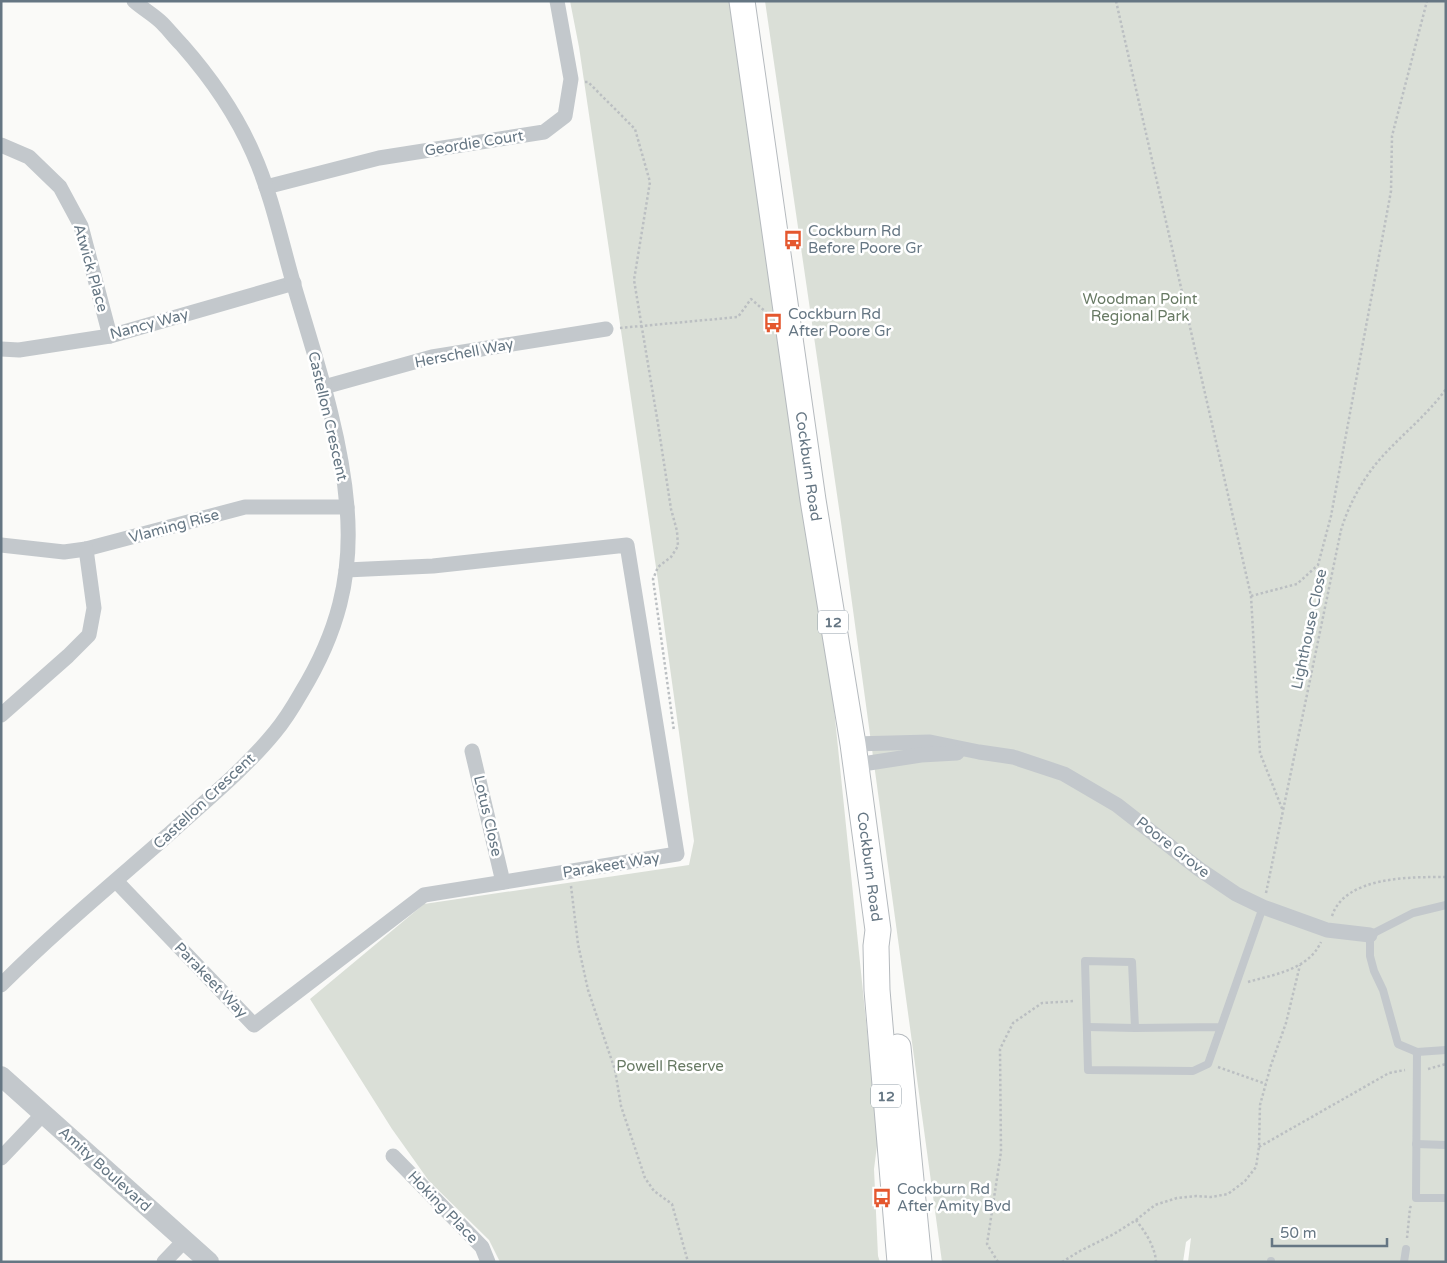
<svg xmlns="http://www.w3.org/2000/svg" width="1447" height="1263" font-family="'Varela Round',sans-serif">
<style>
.green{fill:#dadfd7}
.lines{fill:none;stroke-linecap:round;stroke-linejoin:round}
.primary-casing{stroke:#b5babe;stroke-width:27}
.path{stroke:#bbbfc2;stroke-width:2.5;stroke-dasharray:2.5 2.5;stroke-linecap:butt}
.service{stroke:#c3c8cc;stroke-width:8}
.minor{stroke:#c3c8cc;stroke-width:15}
.tertiary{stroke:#c3c8cc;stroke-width:20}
.primary{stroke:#fff;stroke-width:25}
.labels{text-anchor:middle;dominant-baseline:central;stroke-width:5;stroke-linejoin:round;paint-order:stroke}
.shield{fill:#fff;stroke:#939fa8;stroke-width:1}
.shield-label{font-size:14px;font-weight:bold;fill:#657683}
.street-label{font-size:15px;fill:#657683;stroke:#fff}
.poi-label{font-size:15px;fill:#657683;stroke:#fff;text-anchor:start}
.park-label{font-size:15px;fill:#687a64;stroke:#fff}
</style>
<rect width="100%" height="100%" fill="#fafaf8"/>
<g class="green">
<polygon points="570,1 732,1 832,689 878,1138 874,1169 878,1256 880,1262 500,1262 489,1240 429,1181 392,1129 310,999 424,904 689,865 694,841 657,574 579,47"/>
<polygon points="765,1 1446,1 1446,1262 1188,1262 1191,1238 1186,1242 1183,1262 942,1262 841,522"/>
</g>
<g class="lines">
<defs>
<g id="primary">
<path id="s1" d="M742 1 813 500 853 744 878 930 876 946 877 990 900 1262"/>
<polyline points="898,1047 919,1262"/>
</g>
</defs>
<use href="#primary" class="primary-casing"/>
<g class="path">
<polyline points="1116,1 1251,596 1260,753 1283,811"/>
<polyline points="585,82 588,82 635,129 650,182 634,280 658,424 671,509 677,531 678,546 671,557 658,567 653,579 674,731"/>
<polyline points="620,328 738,317 751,299 766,312"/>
<polyline points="1251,596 1297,584 1318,565 1331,516 1391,191 1392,136 1427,1"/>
<polyline points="571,886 578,944 588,990 615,1070 621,1106 645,1178 654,1191 672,1204 688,1262"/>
<path d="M1266 893 1341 530C1348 507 1360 484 1375 465 1397 438 1426 417 1446 389"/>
<path d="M1332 916C1345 876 1411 877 1446 877"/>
<path d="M1248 982C1275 974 1308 970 1321 942"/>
<polyline points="1218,1067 1266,1084"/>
<polyline points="1428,1069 1446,1064"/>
<polyline points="1259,1147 1389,1073 1405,1070"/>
<path d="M1136 1220C1145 1232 1155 1246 1156 1262"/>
<polyline points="1407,1238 1410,1208 1411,1206"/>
<polyline points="998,1262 987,1244 1001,1152 1000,1049 1013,1023 1042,1003 1075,1001"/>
<polyline points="1062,1262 1080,1251 1114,1234 1136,1220 1155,1205 1177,1198 1196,1196 1211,1197 1228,1194 1245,1181 1256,1167 1259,1147 1260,1105 1271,1065 1286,1023 1300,965"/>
</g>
<g class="service">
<polyline points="1446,905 1413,913 1370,935 1370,956 1374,971 1383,990 1398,1044 1417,1052 1446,1050"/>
<polyline points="1088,1027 1135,1028"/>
<polyline points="1221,1027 1135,1028 1132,962 1085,961 1088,1070 1193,1071 1208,1064 1263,907"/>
<polyline points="1417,1052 1416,1198 1446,1198"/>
<polyline points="1416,1144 1446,1145"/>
<polyline points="1271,1262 1271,1261"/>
<polyline points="1404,1262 1406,1249"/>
</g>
<g class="minor">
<polyline points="1,145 29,157 60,187 81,226 110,336"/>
<polyline points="266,187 379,158 544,132 565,116 571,79 557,1"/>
<polyline points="1,349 19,350 110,336 294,283"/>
<polyline points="324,387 432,357 606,329"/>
<polyline points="1,545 64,552 86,549 245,507 347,507"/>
<polyline points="1,715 68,656 89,635 94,608 86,549"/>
<polyline points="853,744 930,742 979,752 1013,757 1064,774 1117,805 1199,869 1236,894 1263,907 1327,930 1370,935"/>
<polyline points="472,751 503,882"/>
<polyline points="856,765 921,755 957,753"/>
<polyline points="116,881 254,1025 424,895 677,854 627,545 433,566 346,570"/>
<path d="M1 985C54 932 112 884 168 835 204 802 244 770 275 732 285 720 293 707 301 693 337 634 353 577 347 507 341 433 316 360 295 289 282 245 272 195 253 153 236 114 211 78 182 45 175 38 169 30 162 23 154 15 143 9 134 1"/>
<polyline points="393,1156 482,1247 488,1262"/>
<polyline points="1,1158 43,1114"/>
<polyline points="164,1262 185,1240"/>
</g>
<polyline class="tertiary" points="1,1076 209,1262"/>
<use href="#primary" class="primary"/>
</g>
<defs>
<symbol id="bus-bare" viewBox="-9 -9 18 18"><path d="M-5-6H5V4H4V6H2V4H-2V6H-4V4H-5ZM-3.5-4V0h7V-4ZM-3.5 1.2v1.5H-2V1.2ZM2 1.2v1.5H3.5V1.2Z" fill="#e4572e" stroke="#fff" stroke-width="2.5" paint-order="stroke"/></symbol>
</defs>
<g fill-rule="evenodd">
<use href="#bus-bare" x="779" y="226" width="28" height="28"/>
<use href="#bus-bare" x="759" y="309" width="28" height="28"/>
<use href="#bus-bare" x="868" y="1184" width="28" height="28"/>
</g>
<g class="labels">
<g class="shield">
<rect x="818" y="610.5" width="30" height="23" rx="4"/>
<rect x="871" y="1084.5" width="30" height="23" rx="4"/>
</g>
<g class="shield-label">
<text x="833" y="622">12</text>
<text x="886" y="1096">12</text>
</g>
<g class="street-label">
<text transform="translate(474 143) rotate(-9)">Geordie Court</text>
<text transform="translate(91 268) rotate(74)">Atwick Place</text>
<text transform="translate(149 324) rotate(-15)">Nancy Way</text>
<text transform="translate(464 353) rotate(-11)">Herschell Way</text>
<text transform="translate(328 416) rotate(77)">Castellon Crescent</text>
<text stroke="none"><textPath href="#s1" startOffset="470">Cockburn Road</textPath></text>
<text transform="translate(174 526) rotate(-15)">Vlaming Rise</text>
<text transform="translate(1309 629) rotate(-78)">Lighthouse Close</text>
<text transform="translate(204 801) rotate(-43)">Castellon Crescent</text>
<text transform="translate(488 816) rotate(77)">Lotus Close</text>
<text transform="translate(1173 847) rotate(38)">Poore Grove</text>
<text transform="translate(611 865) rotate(-9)">Parakeet Way</text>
<text stroke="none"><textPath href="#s1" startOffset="875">Cockburn Road</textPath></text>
<text transform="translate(211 980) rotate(46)">Parakeet Way</text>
<text transform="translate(105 1169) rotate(42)">Amity Boulevard</text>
<text transform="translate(443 1207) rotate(46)">Hoking Place</text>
</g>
<g class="poi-label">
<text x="808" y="231">Cockburn Rd<tspan x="808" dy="17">Before Poore Gr</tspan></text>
<text x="788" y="314">Cockburn Rd<tspan x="788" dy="17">After Poore Gr</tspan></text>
<text x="897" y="1189">Cockburn Rd<tspan x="897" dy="17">After Amity Bvd</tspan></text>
</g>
<g class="park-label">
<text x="1140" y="299">Woodman Point<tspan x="1140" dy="17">Regional Park</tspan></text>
<text x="670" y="1066">Powell Reserve</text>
</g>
</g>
<rect width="1447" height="1263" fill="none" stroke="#657683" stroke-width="5"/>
<path d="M1272 1238v8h115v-8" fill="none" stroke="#657683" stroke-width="2.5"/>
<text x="1280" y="1238" font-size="15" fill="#657683" stroke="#ffffff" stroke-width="4" paint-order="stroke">50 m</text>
</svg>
